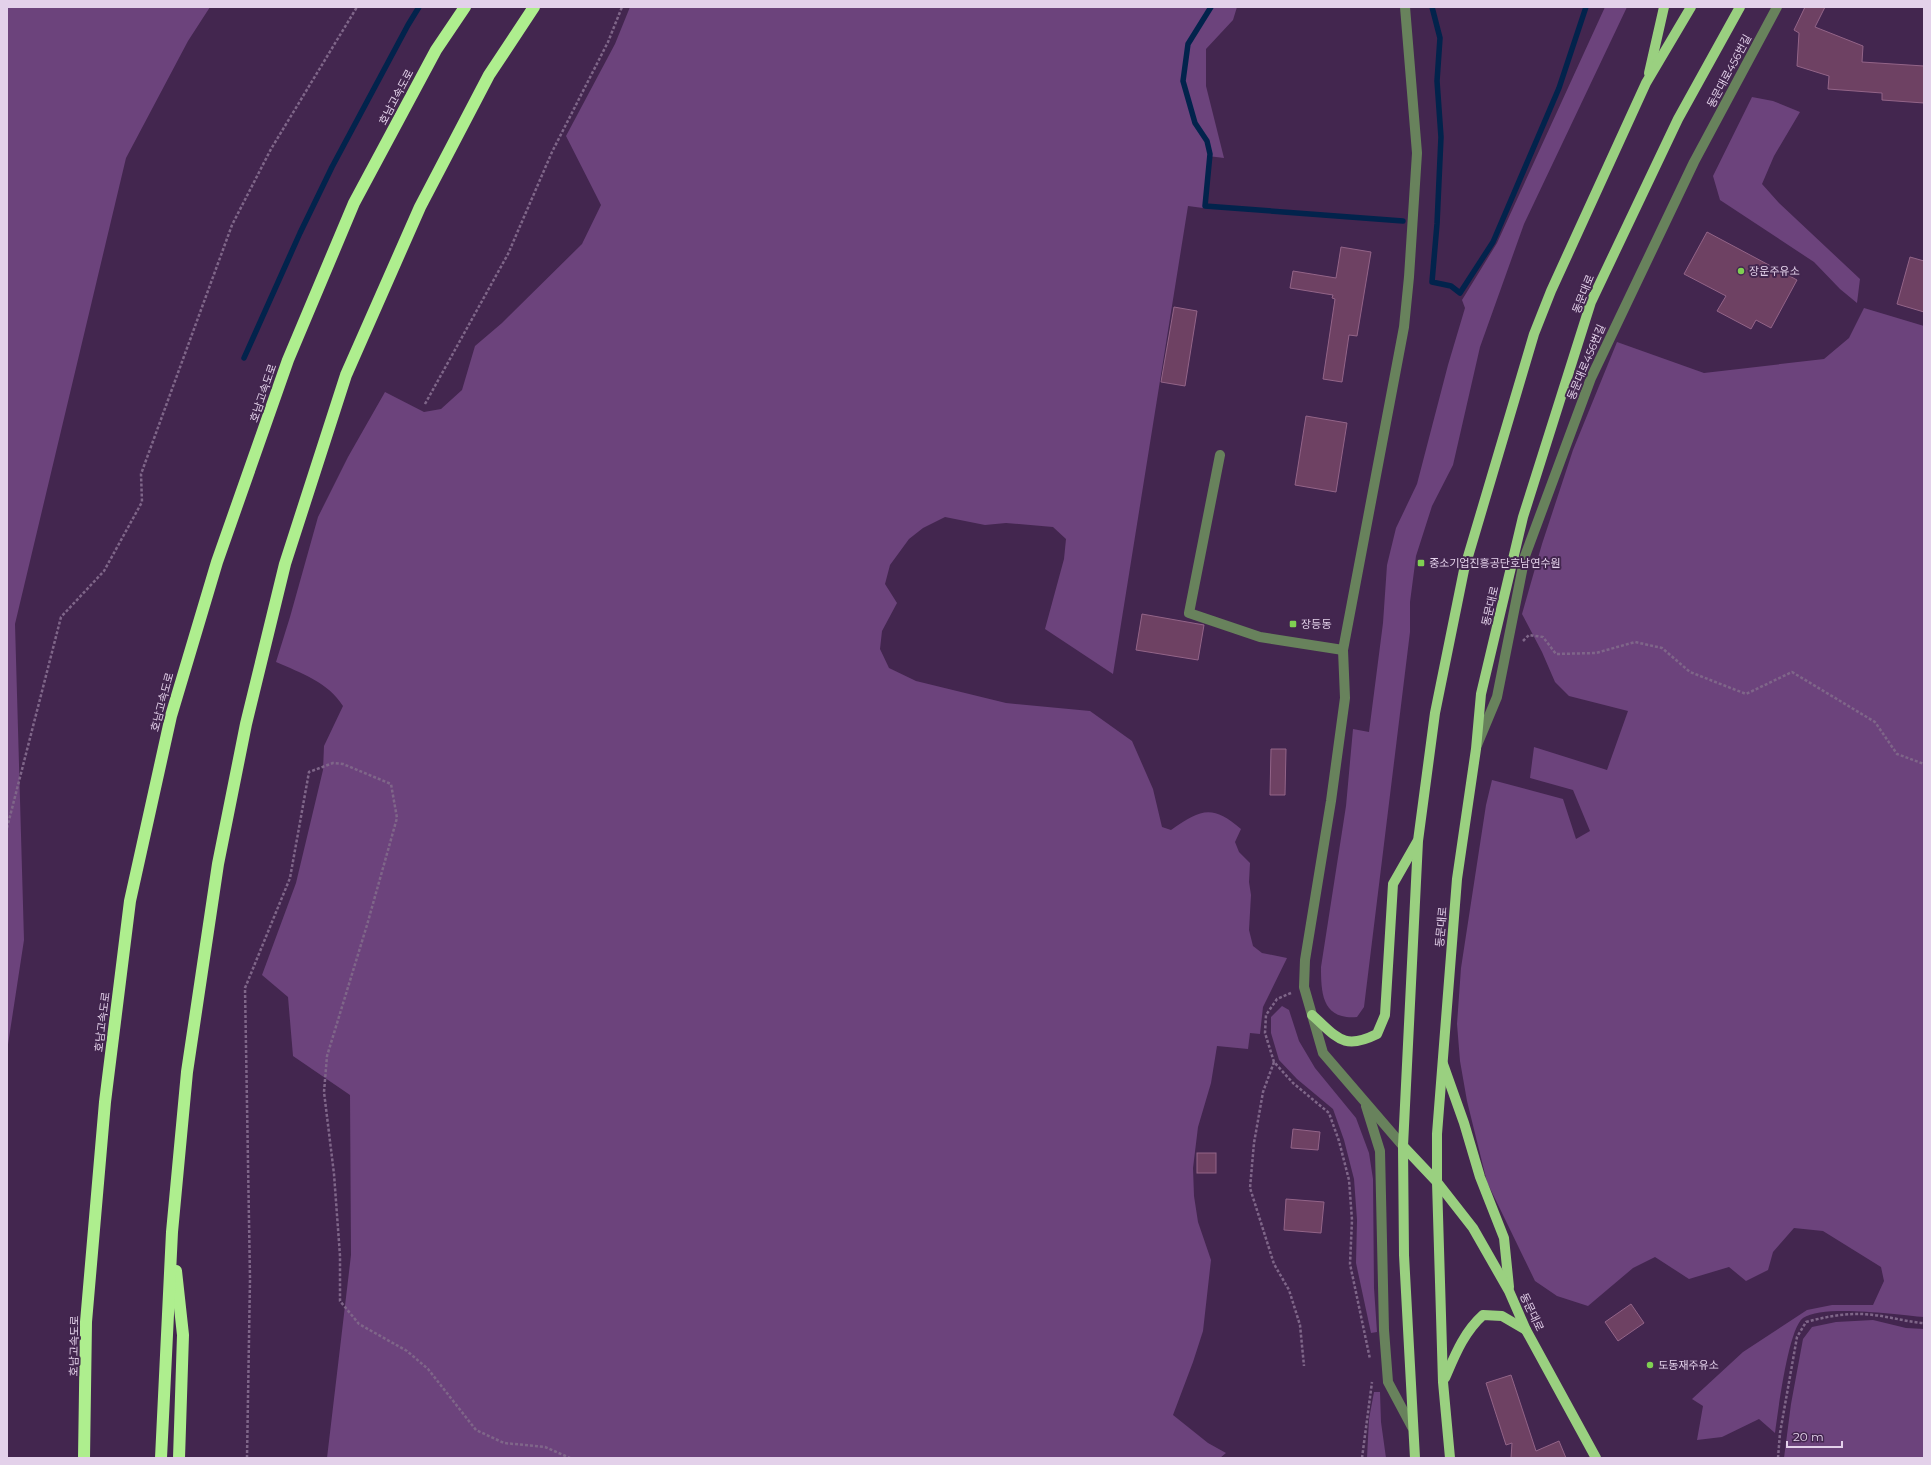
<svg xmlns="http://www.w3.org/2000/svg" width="1931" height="1465" font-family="Montserrat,'Noto Sans KR',sans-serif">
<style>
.green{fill:#6c437c}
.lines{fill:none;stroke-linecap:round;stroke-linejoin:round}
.stream{stroke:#02234c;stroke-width:5.5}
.building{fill:#6e4163;stroke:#936488}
.path{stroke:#7f6689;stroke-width:2.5;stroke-dasharray:3 2;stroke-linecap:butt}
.minor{stroke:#68825c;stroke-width:10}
.major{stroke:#9ad080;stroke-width:10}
.highway{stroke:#aeee8e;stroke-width:12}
.poi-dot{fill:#7fd052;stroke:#43264f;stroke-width:1.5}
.labels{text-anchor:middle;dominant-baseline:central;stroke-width:4;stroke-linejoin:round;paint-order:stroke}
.street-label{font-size:11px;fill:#e3d1ea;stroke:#43264f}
.poi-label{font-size:11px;fill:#e3d1ea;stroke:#43264f;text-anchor:start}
</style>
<rect width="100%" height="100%" fill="#43264f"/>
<g class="green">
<polygon points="7,7 210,7 188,41 126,158 15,624 24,940 7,1051"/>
<path d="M630 7H1237L1233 20 1206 49V86L1224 158 1208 156 1203 208 1188 206 1113 674 1045 629 1064 559 1066 539 1053 527 1006 523 985 525 945 517 923 528 909 539 890 565 885 584 897 603 882 631 880 649 889 668 916 681 1006 703 1090 711 1132 741 1153 789 1162 827 1171 830C1201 809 1212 804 1241 829L1235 842 1239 852 1250 863 1249 882 1251 895 1249 930 1253 946 1262 953 1287 958 1263 1007 1260 1034 1250 1033 1248 1049 1217 1046 1211 1083 1198 1127 1193 1168 1194 1196 1198 1222 1211 1260 1203 1331 1193 1362 1173 1415 1208 1443 1226 1453 1220 1458H327L351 1255 350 1095 293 1056 288 997 262 975 296 883 323 770 324 746 343 706C328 682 301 673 276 662L290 617 318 517 348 457 385 392 424 412 441 409 462 390 475 346 502 323 582 244 601 205 566 136 615 44Z"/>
<path d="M1605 7H1627L1524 224 1480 347 1453 465 1432 506 1416 556 1410 602V632L1364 1007 1357 1017C1322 1020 1321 993 1321 967L1346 806 1353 729 1369 732 1383 623 1387 565 1396 528 1417 484 1448 365 1465 308 1462 300 1497 243Z"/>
<polygon points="1752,97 1773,101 1800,112 1774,156 1762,184 1779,203 1860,279 1857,303 1840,289 1814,262 1720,200 1713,176"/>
<path d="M1864 308 1924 326V1317C1898 1315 1824 1304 1803 1318 1788 1329 1778 1412 1775 1433L1759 1419 1722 1437 1697 1440 1703 1406 1692 1399 1743 1352 1807 1310 1832 1305H1873L1884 1281 1881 1267 1823 1231 1794 1228 1773 1252 1768 1270 1746 1281 1729 1267 1689 1279 1655 1257 1633 1268 1588 1306 1557 1296 1535 1281 1487 1182 1467 1101 1460 1061 1457 1024 1461 968 1486 805 1492 780 1563 799 1576 839 1590 831 1573 790 1530 778 1534 747 1607 770 1628 711 1569 696 1555 682 1542 652 1522 614 1542 544 1573 450 1617 342 1704 373 1824 359 1849 338Z"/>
<polygon points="1282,1006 1289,1010 1299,1041 1315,1068 1356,1118 1369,1153 1373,1179 1374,1288 1377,1332 1371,1333 1356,1263 1357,1220 1354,1179 1344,1140 1333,1109 1297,1079 1279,1060 1271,1033 1271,1017"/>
<polygon points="1873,1320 1906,1328 1924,1329 1924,1458 1784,1458 1791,1404 1803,1339 1812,1327 1836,1322"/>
<polygon points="1374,1392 1380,1392 1381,1422 1386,1458 1367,1458 1369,1419"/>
</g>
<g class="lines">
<g class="stream">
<polyline points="1211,7 1188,44 1183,81 1195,123 1207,141 1210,154 1205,206 1403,221"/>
<polyline points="1432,7 1440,38 1437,81 1441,137 1437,224 1432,282 1451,286 1460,293 1493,242 1559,88 1586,7"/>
<polyline points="244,358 300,233 332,167 408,25 419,7"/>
</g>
</g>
<g class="building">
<polygon points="1805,7 1825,7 1815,27 1863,46 1862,62 1924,66 1924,103 1882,100 1882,93 1828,89 1829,76 1797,66 1799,33 1794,30"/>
<polygon points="1707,232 1797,280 1771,328 1756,320 1751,329 1717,311 1726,296 1684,274"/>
<polygon points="1341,247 1371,252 1357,336 1349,335 1342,382 1323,379 1335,299 1332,298 1333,295 1290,288 1293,271 1336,278"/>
<polygon points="1910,257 1924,261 1924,312 1897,304"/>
<polygon points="1174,307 1197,311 1185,386 1161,382"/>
<polygon points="1306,416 1347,423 1336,492 1295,485"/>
<polygon points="1142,614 1204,625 1198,660 1136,650"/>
<polygon points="1271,749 1286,749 1285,795 1270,795"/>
<polygon points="1293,1129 1320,1132 1318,1150 1291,1148"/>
<rect x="1197" y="1153" width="19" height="20"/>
<polygon points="1286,1199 1324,1202 1321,1233 1284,1230"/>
<polygon points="1631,1304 1644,1323 1618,1341 1605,1322"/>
<polygon points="1511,1375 1536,1451 1559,1441 1566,1458 1511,1458 1512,1443 1506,1445 1486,1383"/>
</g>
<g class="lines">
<g class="path">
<polyline points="425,404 508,254 552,152 608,42 622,7"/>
<polyline points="1523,641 1529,635 1543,637 1556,654 1596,653 1635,642 1662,648 1690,672 1746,694 1792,672 1875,722 1897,754 1924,764"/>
<polyline points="7,828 61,617 104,571 142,502 141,474 232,225 271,149 357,7"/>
<polyline points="1291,993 1277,999 1266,1015 1265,1033 1274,1062 1293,1083 1329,1113 1339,1141 1349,1180 1352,1220 1350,1264 1370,1359"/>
<polyline points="1274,1062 1263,1092 1254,1143 1250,1188 1274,1264 1289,1290 1300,1325 1304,1366"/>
<polyline points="247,1458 250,1279 245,988 290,878 309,772 333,763 343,764 391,784 397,818 367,925 327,1056 324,1092 334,1174 340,1256 340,1301 359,1324 407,1351 428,1369 476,1430 504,1443 545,1447 570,1458"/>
<polyline points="1362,1458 1372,1382"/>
<path d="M1778 1458 1780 1433 1797 1337 1806 1322C1828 1316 1851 1312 1874 1315 1891 1317 1907 1322 1924 1323"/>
</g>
<g class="minor">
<polyline points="1220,455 1189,613 1260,637 1343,650"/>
<polyline points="1477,745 1497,697 1525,556 1591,378 1694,162 1777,7"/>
<polyline points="1366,1106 1380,1151 1384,1330 1388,1382 1412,1427"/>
<polyline points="1403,1146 1323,1053 1304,987 1305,960 1331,801 1345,698 1343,650 1404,327 1409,277 1417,153 1405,7"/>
</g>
<g class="major">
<polyline points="1649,73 1664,7"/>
<path d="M1312 1015C1337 1037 1343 1051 1377 1034L1385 1015 1393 884 1417 842"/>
<polyline points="1443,1064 1464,1123 1480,1177 1504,1238 1509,1287"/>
<polyline points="1403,1146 1437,1182 1473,1228 1509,1291 1526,1330 1596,1458"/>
<path d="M1445 1378C1455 1355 1464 1332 1483 1315L1502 1316 1526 1330"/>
<polyline points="1415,1458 1404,1255 1403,1146 1418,841 1435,713 1464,570 1534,334 1551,291 1646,83 1691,7"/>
<polyline points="1450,1458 1443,1382 1437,1182 1437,1134 1457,879 1476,749 1481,694 1523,517 1591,302 1678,119 1740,7"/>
</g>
<g class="highway">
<polyline points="176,1271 183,1335 179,1458"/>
<polyline points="84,1458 86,1322 105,1102 130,901 171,716 217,562 288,360 354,203 436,50 465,7"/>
<polyline points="161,1458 172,1232 187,1072 218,864 246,724 285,564 346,375 420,207 489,75 534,7"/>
</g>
</g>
<g class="poi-dot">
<circle cx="1741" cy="271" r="4"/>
<rect x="1417" y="559" width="8" height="8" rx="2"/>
<rect x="1289" y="620" width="8" height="8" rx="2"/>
<circle cx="1650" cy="1365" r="4"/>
</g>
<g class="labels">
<g class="street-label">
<text transform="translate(1729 71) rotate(-62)">동문대로456번길</text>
<text transform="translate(396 97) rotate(-62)">호남고속도로</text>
<text transform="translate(1583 294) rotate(-68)">동문대로</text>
<text transform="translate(1586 362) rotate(-67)">동문대로456번길</text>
<text transform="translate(263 393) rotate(-71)">호남고속도로</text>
<text transform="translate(1490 606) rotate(-77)">동문대로</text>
<text transform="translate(162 702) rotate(-75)">호남고속도로</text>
<text transform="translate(1441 927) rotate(-85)">동문대로</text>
<text transform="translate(102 1022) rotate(-83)">호남고속도로</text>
<text transform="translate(1532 1312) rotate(65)">동문대로</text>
<text transform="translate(74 1346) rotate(-89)">호남고속도로</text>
</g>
<g class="poi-label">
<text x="1749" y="271">장운주유소</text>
<text x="1429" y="563">중소기업진흥공단호남연수원</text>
<text x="1301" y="624">장등동</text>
<text x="1658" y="1365">도동재주유소</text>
</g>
</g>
<rect width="1931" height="1465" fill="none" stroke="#e3d1ea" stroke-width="16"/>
<path d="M1787 1441v6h55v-6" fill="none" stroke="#e3d1ea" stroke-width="2"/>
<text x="1793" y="1441" font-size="12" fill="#e3d1ea" stroke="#43264f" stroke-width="3" paint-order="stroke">20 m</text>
</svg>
